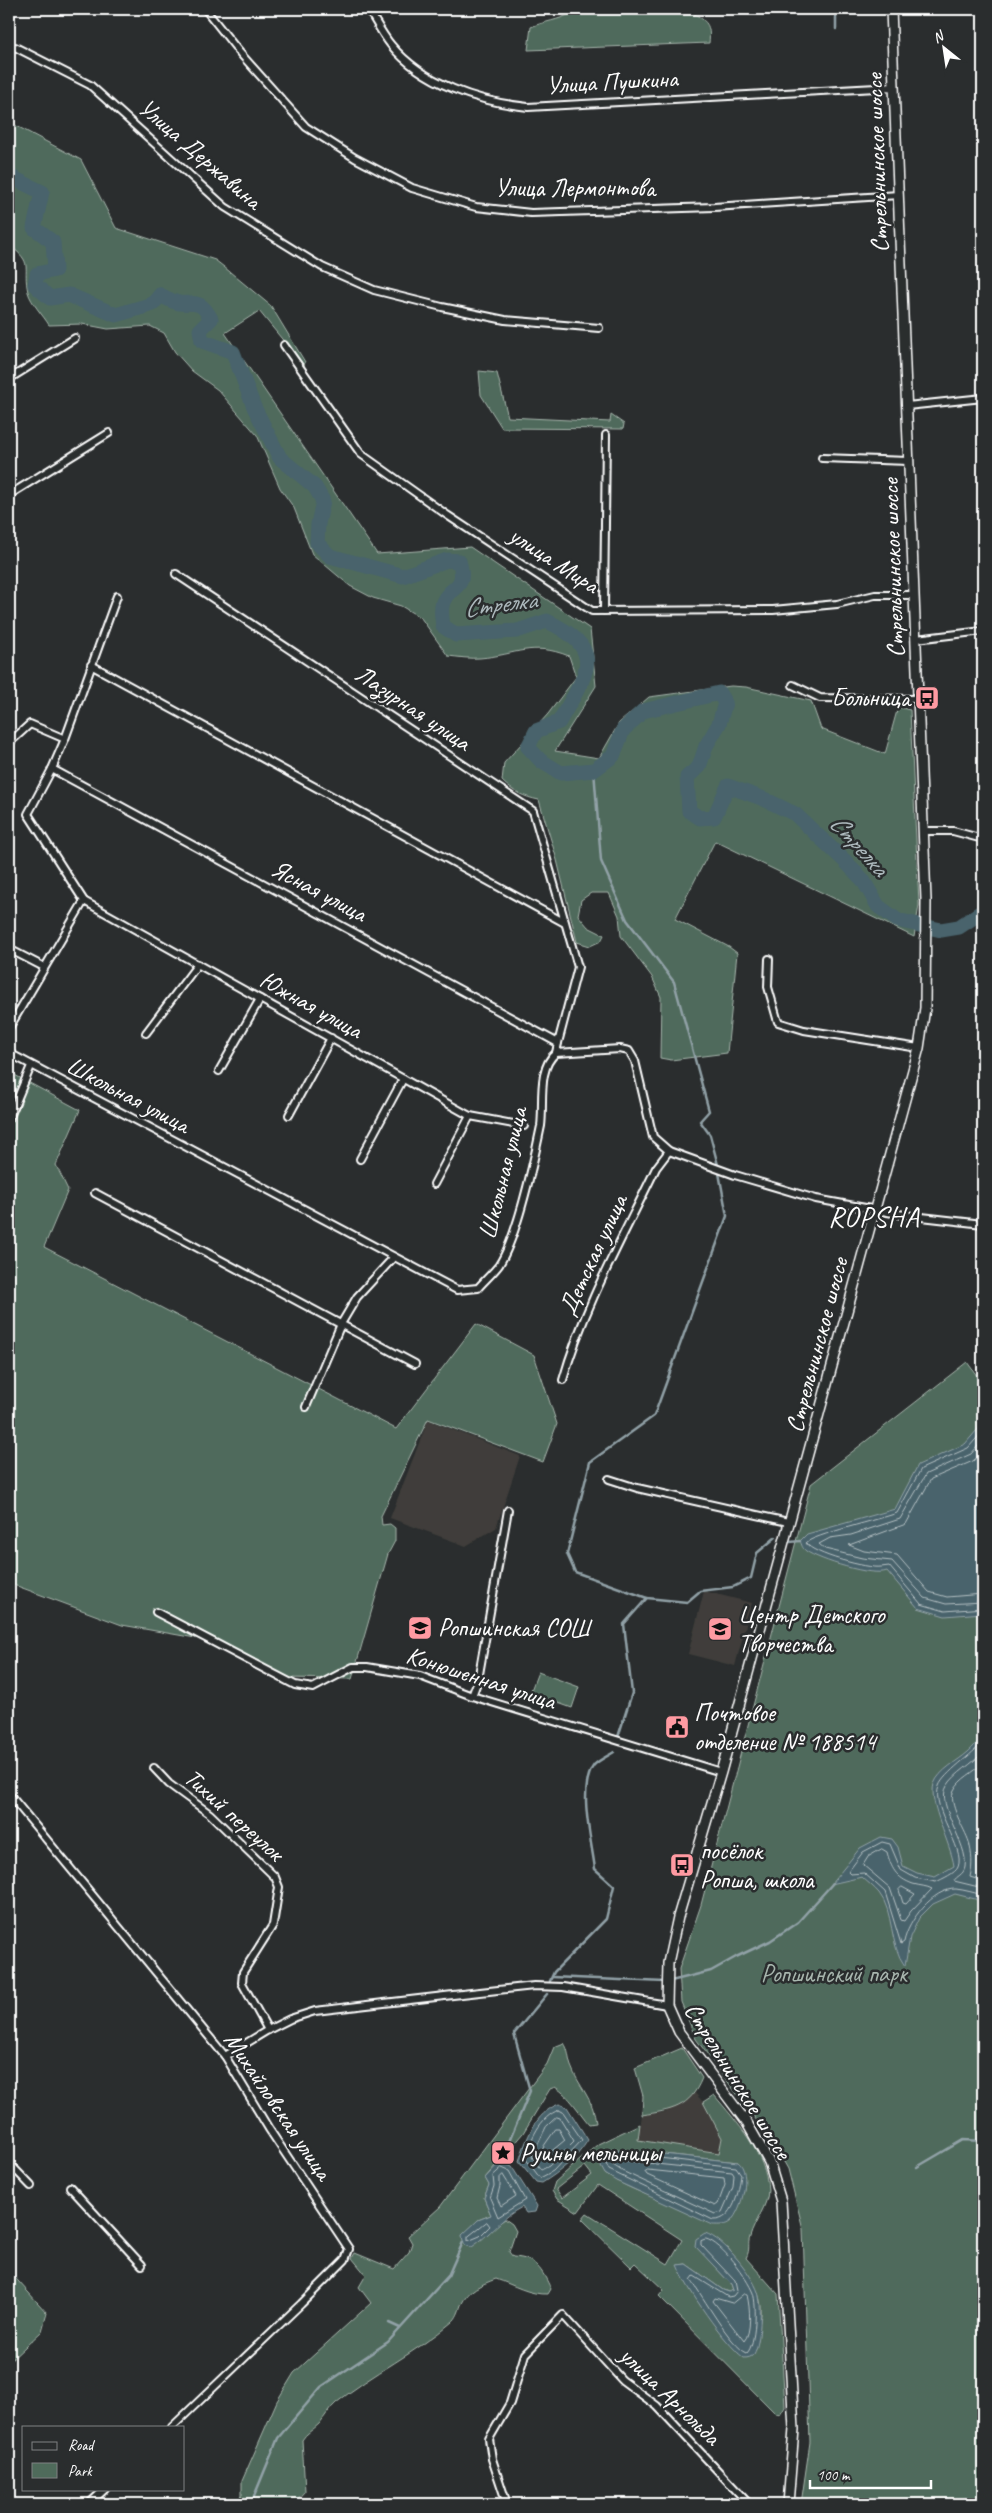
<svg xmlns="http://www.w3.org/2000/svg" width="992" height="2513" font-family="Caveat,sans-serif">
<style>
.built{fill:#3f3e3a}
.green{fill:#4f6b5b;stroke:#a7b5ad;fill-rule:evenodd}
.water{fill:#48636c;stroke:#91a1a7}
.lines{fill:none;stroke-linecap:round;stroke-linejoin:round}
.shore{stroke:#b6c1c4;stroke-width:1}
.stream{stroke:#91a1a7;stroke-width:2.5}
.river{stroke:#48636c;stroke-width:15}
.street-casing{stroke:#fff;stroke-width:10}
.secondary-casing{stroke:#fff;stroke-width:12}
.street{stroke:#2a2d2e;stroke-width:6}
.secondary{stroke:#2a2d2e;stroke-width:9}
.labels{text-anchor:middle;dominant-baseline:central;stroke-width:5;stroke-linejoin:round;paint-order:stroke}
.street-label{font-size:25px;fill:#fff;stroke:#2a2d2e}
.poi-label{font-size:25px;fill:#fff;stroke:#2a2d2e;text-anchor:start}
.park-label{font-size:25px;fill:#a7b5ad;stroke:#2a2d2e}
.water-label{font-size:26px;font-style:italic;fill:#adb9bd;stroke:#2a2d2e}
.quarter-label{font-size:28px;letter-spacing:1px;fill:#fff;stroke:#2a2d2e}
</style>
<rect width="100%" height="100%" fill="#2a2d2e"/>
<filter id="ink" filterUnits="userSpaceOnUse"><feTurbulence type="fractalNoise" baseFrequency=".02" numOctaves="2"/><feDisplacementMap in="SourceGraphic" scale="10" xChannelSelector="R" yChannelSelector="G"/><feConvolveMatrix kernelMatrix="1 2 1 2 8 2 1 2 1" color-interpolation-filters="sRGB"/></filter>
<g filter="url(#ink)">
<g class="built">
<polygon points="428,1420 520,1456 496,1528 466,1546 390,1518"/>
<polygon points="704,1591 752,1603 735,1666 688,1654"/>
<polygon points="695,2093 703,2102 722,2138 719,2153 638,2140 642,2115 665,2112"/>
</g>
<g class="green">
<path d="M569 9H698L692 12C707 22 711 24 709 43L528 50 531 27C545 21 558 21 571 13Z"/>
<path d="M9 122 81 160 116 228 215 260 224 267 271 306 305 362 304 366 259 311 225 333 377 554 470 547 590 629 596 686 555 751 599 758 619 723 649 697 731 686 746 687 811 701 821 729 885 754 898 707 910 710 919 905 914 937 715 841 675 919 729 947 737 953 727 1053 671 1060 660 1058 661 997 652 977 621 936 619 916 609 893H591L581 900 578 915 588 927 604 935 601 941 590 946 577 942 557 860 539 800C524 797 513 792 502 781L504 763 548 714 576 677 569 656C531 641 517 655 480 658 470 659 458 657 448 656L421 618 401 606 373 598 350 586 312 554 294 508 280 488 257 435 218 390 192 371 175 352 164 333 150 326 108 329 82 324 49 325C43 315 31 303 28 292 22 266 35 264 9 245Z"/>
<polygon points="479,371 497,373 508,417 610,422 611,415 624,424 623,429 502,428 481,395"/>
<polygon points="9,1072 80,1110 56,1165 68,1190 44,1247 396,1429 476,1324 534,1355 557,1424 543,1462 428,1419 381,1516 382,1525 390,1524 395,1528 395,1541 388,1554 352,1679 286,1678 201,1639 122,1625 9,1583"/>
<polygon points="967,1362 983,1384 983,2504 801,2504 810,2442 803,2229 788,2169 772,2141 696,2039 681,2002 679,1969 701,1905 811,1484"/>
<polygon points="538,1672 579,1687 572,1708 530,1693"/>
<path d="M564 2043C569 2050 568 2058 571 2066 578 2086 594 2099 596 2123L589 2124C578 2111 570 2096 555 2087L550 2089 523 2133 485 2178 489 2185 484 2198 491 2215 478 2220 470 2229 498 2224 505 2219 512 2224 516 2231 509 2252 513 2257C536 2258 542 2270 551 2289L548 2294C529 2295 514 2285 496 2279 480 2285 469 2289 461 2305 459 2311 457 2318 452 2322 416 2353 373 2373 336 2403 329 2409 325 2417 319 2424 313 2430 306 2433 302 2440L305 2491 293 2504H234L242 2495V2481L277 2401 294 2373 371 2303 359 2287 366 2275 352 2258 355 2253 394 2269 409 2252 412 2243 408 2236 440 2207 547 2064 554 2047Z"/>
<path d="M682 2048 702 2078C690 2108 672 2110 642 2115L643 2096 635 2068Z"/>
<path d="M714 2095C736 2121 767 2155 768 2190 768 2206 754 2222 750 2237 747 2245 751 2248 746 2258L778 2294 785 2407 780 2415 776 2414 659 2296 664 2290 635 2263 631 2267 582 2219 587 2213 668 2264 682 2240 598 2185 578 2212 557 2199 552 2191 555 2182 598 2144 640 2124 638 2140 719 2153 722 2138 703 2102ZM616 2149 738 2162 744 2189 731 2220C687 2208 643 2198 605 2174L608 2151ZM585 2166 592 2175 562 2198 556 2189ZM696 2246 728 2248C743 2269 767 2292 760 2321 757 2332 745 2344 739 2354L682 2276 678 2265 686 2264 723 2290 730 2292 733 2290 731 2284Z"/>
<polygon points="9,2271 47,2313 42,2331 9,2362"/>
</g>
<g class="water">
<path d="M983 1423V1613L945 1616 918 1608 887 1571C872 1577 819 1560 806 1551 802 1548 802 1545 800 1541L807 1534 895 1509 918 1465 965 1444Z"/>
<path d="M983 1735V1901L955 1894 933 1904 919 1918 910 1937 905 1966C889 1945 894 1911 879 1893 874 1887 867 1882 862 1877L831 1884 860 1848 881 1837 892 1839 898 1847 903 1866 917 1873 935 1877 954 1866C951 1844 928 1803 934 1784 939 1770 958 1761 968 1752 974 1747 978 1741 983 1735Z"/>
<path d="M559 2104 567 2107 588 2140C577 2158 560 2172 542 2183L536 2182 519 2161C527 2138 535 2113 559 2104Z"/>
<path d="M616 2149 738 2162C752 2172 742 2209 731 2221 726 2226 719 2225 712 2225L616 2181 605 2174 600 2165 608 2151Z"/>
<path d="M501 2161 512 2167 537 2206 535 2212 526 2213 522 2207C502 2217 490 2235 472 2247 464 2246 463 2243 462 2235L478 2220 491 2215 484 2198 489 2185 485 2178Z"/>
<path d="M705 2233C724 2239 752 2274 758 2292 762 2305 761 2342 754 2354 752 2357 748 2358 744 2358 723 2342 687 2289 677 2265L686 2264 723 2290 729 2292 733 2290 731 2284 695 2246 696 2239Z"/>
</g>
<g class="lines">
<g class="shore">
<path d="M983 1431 968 1448 921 1469 897 1513C882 1519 812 1535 806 1543 812 1554 868 1569 881 1567 884 1567 886 1566 889 1566L921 1604 945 1611 983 1608"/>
<polyline points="983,1440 971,1454 926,1474 900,1519 851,1535 830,1538 819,1544 825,1549 862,1558 892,1561 925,1598 946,1604 983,1602"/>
<polyline points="983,1452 973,1461 931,1479 906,1524 849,1545 864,1551 897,1555 929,1592 947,1597 983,1594"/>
<path d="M983 1742C973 1754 944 1773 939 1786 930 1809 966 1848 958 1867 956 1873 942 1879 936 1882L915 1878 901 1870 890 1844 882 1842 863 1852 848 1872 850 1874 864 1873 885 1892 901 1944 904 1942C908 1921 933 1888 956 1889 965 1890 975 1893 983 1895"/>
<path d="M983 1752C972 1765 956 1772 947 1786 935 1805 969 1844 965 1867 964 1875 956 1876 954 1881L983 1888"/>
<path d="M983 1763C974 1773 960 1778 954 1790 947 1803 965 1829 969 1842 972 1854 973 1865 970 1877L983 1881"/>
<path d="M882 1849 887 1852C891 1868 896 1878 913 1884 920 1886 927 1886 932 1889L911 1911 904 1921 901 1920 890 1888 863 1865 868 1857Z"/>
<polygon points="902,1887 915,1894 906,1904 903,1903 899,1890"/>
<path d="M559 2110 563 2112 582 2140 553 2171 540 2178 525 2158C531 2140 539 2117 559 2110Z"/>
<polygon points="557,2117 560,2118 574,2141 549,2166 541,2170 532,2157 546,2127"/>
<polygon points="556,2129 559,2129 565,2140 542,2159 540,2156 544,2146"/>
<path d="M625 2154 736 2167 741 2174C739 2191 734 2221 713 2220L609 2170 606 2164 611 2156Z"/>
<polygon points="618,2160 732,2172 734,2175 733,2187 722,2212 715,2214 622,2171 613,2165"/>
<polygon points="502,2168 509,2171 525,2200 498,2217 490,2198 494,2186 493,2176"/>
<polygon points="648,2170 724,2178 725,2185 718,2204 715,2206 647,2175 645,2172"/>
<polygon points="503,2175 516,2196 501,2206 497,2198 500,2186 500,2178"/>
<polygon points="487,2222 490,2226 480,2236 468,2241 468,2237"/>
<path d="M706 2239C722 2243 747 2278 753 2293 757 2305 756 2344 747 2353 730 2346 703 2296 691 2280L694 2276 728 2297 733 2296 737 2291 735 2281 701 2245V2241Z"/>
<path d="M744 2294 747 2295C750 2307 752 2333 744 2341L713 2301 715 2298 732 2303Z"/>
</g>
<g class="stream">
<polyline points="836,9 836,29"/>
<polyline points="594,770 601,861 627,920 674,982 709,1111 700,1121 710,1135 718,1165"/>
<polyline points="790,1542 800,1541"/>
<polyline points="647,1598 687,1602 700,1591 733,1587 751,1578 757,1553 776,1537"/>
<polyline points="618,1737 632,1693 624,1624 647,1598 575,1572 567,1554 590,1462 654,1416 727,1216 719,1173"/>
<polyline points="552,1977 665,1982"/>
<path d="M550 1981 554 1972 606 1919 614 1886 595 1869C592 1843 577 1787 594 1765 599 1760 608 1756 614 1752"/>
<polyline points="671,1981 711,1971 736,1957 770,1941 798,1922 833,1883"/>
<polyline points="501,2161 530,2091 514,2034 547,1994"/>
<polyline points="917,2167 963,2140 983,2141"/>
<polyline points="389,2323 400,2328"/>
<polyline points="247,2504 253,2499 278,2438 321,2387 388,2342 448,2276 463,2242"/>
</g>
<path class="river" d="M9 176 42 192 34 228 53 242 55 270 37 274 35 285 50 298 69 295 116 315 153 304 160 295C166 298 173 302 179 303 196 304 201 300 211 319L200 330 202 341 233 352 254 407 280 458 315 487 323 501 318 524 317 543 330 556 403 576 447 560 459 561C468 590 451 584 443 602 440 610 442 618 443 626L456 635 517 631 547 621C610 651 585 675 559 722L536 731 528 747 541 761 561 773 594 770 613 756 623 730 643 711 719 693 725 703 719 724 706 746 699 767 687 777 689 811 700 818 714 817 728 786 764 799 795 814 845 861 863 880 878 906 897 920 941 930 959 927 983 911"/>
<defs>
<g id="street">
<polyline points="205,9 240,53 306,127 355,158 412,188 476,207 531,213 714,207 899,195"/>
<path d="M368 9C375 20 382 34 391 45 423 84 479 102 528 107L895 87"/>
<polyline points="15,47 90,85 225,207 322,267 374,290 442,307 505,320 599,328"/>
<polyline points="284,345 361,454 447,515 592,611 773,610 837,604 875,595 914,595"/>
<polyline points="9,379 75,338"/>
<polyline points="907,406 983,398"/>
<polyline points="822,458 909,461"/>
<polyline points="9,495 109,433"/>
<polyline points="176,574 533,811 578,967 558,1043"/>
<polyline points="604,611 606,435"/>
<polyline points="916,639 983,631"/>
<polyline points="91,665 565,923"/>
<polyline points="793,685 820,698 918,699"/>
<polyline points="9,743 30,724 65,739"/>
<polyline points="52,769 558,1043 556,1053"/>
<polyline points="923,831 953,831 983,839"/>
<polyline points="84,901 470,1116 524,1126"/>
<polyline points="9,949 44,967"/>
<polyline points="769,959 768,987 778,1022 804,1030 919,1048"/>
<polyline points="9,1028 84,901 28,814 52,769 65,739 117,596"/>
<polyline points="146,1033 198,964"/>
<path d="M9 1053 457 1290 478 1288C485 1280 493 1273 499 1265 517 1237 534 1160 541 1126 544 1103 537 1068 556 1053L620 1049 629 1051 635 1061 653 1137 669 1151 735 1175 816 1199 904 1215 983 1224"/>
<polyline points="219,1071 260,999"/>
<polyline points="289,1115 331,1038"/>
<polyline points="9,1119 31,1066"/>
<polyline points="360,1159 403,1079"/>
<polyline points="434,1184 470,1116"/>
<polyline points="95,1193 415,1364"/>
<path d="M563 1380C584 1306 623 1237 656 1168L669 1151"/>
<polyline points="306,1407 341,1324 357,1297 394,1257"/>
<polyline points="609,1479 637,1488 788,1522"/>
<polyline points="156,1612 295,1685 313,1688 353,1667 367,1667 420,1676 472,1696 721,1772"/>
<polyline points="472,1696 478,1680 508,1510"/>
<polyline points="154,1768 169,1784 210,1814 275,1877 279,1887 273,1925 243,1972 242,1983 268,2030"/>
<polyline points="9,1794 225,2056 269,2129 349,2249 345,2260 301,2304 172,2427"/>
<polyline points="225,2056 268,2030 290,2019 315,2011 453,1995 534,1986 563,1987 667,2005"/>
<polyline points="9,2163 31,2186"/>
<polyline points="70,2187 142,2265"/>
<polyline points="89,2504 105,2489"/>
<polyline points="507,2504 492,2459 489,2439 510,2403 525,2354 563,2315 622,2380 657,2406 749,2504"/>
</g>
<polyline id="secondary" points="788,2504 794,2429 781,2201 769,2162 747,2123 679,2032 667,2005 668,1963 678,1917 721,1772 919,1048 925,1008 926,900 891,9"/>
</defs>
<use href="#street" class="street-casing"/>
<use href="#secondary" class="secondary-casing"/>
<use href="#street" class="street"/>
<use href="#secondary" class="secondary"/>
</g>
</g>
<defs>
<symbol id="bus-square" viewBox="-11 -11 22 22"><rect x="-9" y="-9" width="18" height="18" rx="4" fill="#ff9aa2" stroke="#2a2d2e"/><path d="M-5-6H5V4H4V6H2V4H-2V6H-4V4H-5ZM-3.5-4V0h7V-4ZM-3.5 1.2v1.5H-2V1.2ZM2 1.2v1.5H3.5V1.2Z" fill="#111"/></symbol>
<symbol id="school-square" viewBox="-11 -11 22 22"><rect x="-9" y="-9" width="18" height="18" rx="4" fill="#ff9aa2" stroke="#2a2d2e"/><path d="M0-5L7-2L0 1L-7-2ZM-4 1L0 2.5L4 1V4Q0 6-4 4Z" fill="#111"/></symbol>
<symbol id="civic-square" viewBox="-11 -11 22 22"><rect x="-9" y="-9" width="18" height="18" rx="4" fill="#ff9aa2" stroke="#2a2d2e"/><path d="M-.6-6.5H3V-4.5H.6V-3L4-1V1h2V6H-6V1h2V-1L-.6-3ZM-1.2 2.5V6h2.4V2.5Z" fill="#111"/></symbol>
<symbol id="sight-square" viewBox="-11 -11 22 22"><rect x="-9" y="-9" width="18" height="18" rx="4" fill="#ff9aa2" stroke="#2a2d2e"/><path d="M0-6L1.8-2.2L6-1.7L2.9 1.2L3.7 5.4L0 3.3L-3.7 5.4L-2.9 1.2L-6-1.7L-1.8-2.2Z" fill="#111"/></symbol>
</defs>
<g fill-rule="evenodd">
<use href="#bus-square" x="913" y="684" width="28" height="28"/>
<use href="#school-square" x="406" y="1614" width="28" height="28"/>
<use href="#school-square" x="706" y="1615" width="28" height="28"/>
<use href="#civic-square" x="663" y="1713" width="28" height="28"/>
<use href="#bus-square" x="668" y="1851" width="28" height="28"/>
<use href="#sight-square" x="489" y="2139" width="28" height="28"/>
</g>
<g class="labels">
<g class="street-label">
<text transform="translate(612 82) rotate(-3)">Улица Пушкина</text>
<text transform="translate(200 154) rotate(41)">Улица Державина</text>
<text transform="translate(877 163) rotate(-92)">Стрельнинское шоссе</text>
<text x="575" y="188">Улица Лермонтова</text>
<text transform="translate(554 560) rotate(33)">улица Мира</text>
<text transform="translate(893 568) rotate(-92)">Стрельнинское шоссе</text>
<text transform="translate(413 708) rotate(34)">Лазурная улица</text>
<text transform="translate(319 891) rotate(28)">Ясная улица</text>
<text transform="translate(311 1005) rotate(29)">Южная улица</text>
<text transform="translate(128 1095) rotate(28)">Школьная улица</text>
<text transform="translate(503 1173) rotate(-76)">Школьная улица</text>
<text transform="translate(593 1255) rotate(-65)">Детская улица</text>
<text transform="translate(817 1345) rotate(-75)">Стрельнинское шоссе</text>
<text transform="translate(481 1678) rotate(18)">Конюшенная улица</text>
<text transform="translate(234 1815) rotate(42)">Тихий переулок</text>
<text transform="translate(738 2081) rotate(58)">Стрельнинское шоссе</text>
<text transform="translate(278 2106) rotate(56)">Михайловская улица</text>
<text transform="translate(670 2396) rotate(44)">улица Арнольда</text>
</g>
<g class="poi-label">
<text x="910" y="698" text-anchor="end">Больница</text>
<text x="738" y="1615">Центр Детского<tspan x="738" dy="29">Творчества</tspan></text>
<text x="438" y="1628">Ропшинская СОШ</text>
<text x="694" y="1713">Почтовое<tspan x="694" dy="29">отделение № 188514</tspan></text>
<text x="700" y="1851">посёлок<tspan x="700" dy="29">Ропша, школа</tspan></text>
<text x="520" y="2153">Руины мельницы</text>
</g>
<g class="park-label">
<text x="834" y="1974">Ропшинский парк</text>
</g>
<g class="water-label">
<text transform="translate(500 604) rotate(-7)">Стрелка</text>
<text transform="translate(859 845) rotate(48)">Стрелка</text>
</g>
<g class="quarter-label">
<text x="874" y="1216">ROPSHA</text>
</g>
</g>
<rect width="992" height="2513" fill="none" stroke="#2a2d2e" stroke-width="30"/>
<rect x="15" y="15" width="962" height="2483" fill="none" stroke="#fff" stroke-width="2" filter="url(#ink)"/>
<rect x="22" y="2426" width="162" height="65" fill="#2a2d2e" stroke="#7f8182"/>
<rect x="32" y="2442" width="25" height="8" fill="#2a2d2e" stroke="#7f8182"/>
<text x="68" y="2450" font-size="15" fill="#ffffff">Road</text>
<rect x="32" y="2463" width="25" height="15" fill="#4f6b5b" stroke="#7f8182"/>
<text x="68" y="2476" font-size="15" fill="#ffffff">Park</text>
<g transform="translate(944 48) rotate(330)" stroke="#2a2d2e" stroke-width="4" paint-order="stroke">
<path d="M0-4L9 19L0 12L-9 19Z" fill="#ffffff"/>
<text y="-8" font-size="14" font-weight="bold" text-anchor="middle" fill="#ffffff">N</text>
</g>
<path d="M810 2480v8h121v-8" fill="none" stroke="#ffffff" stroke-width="2.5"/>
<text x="817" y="2480" font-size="15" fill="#ffffff" stroke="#2a2d2e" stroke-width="4" paint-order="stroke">100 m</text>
</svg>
